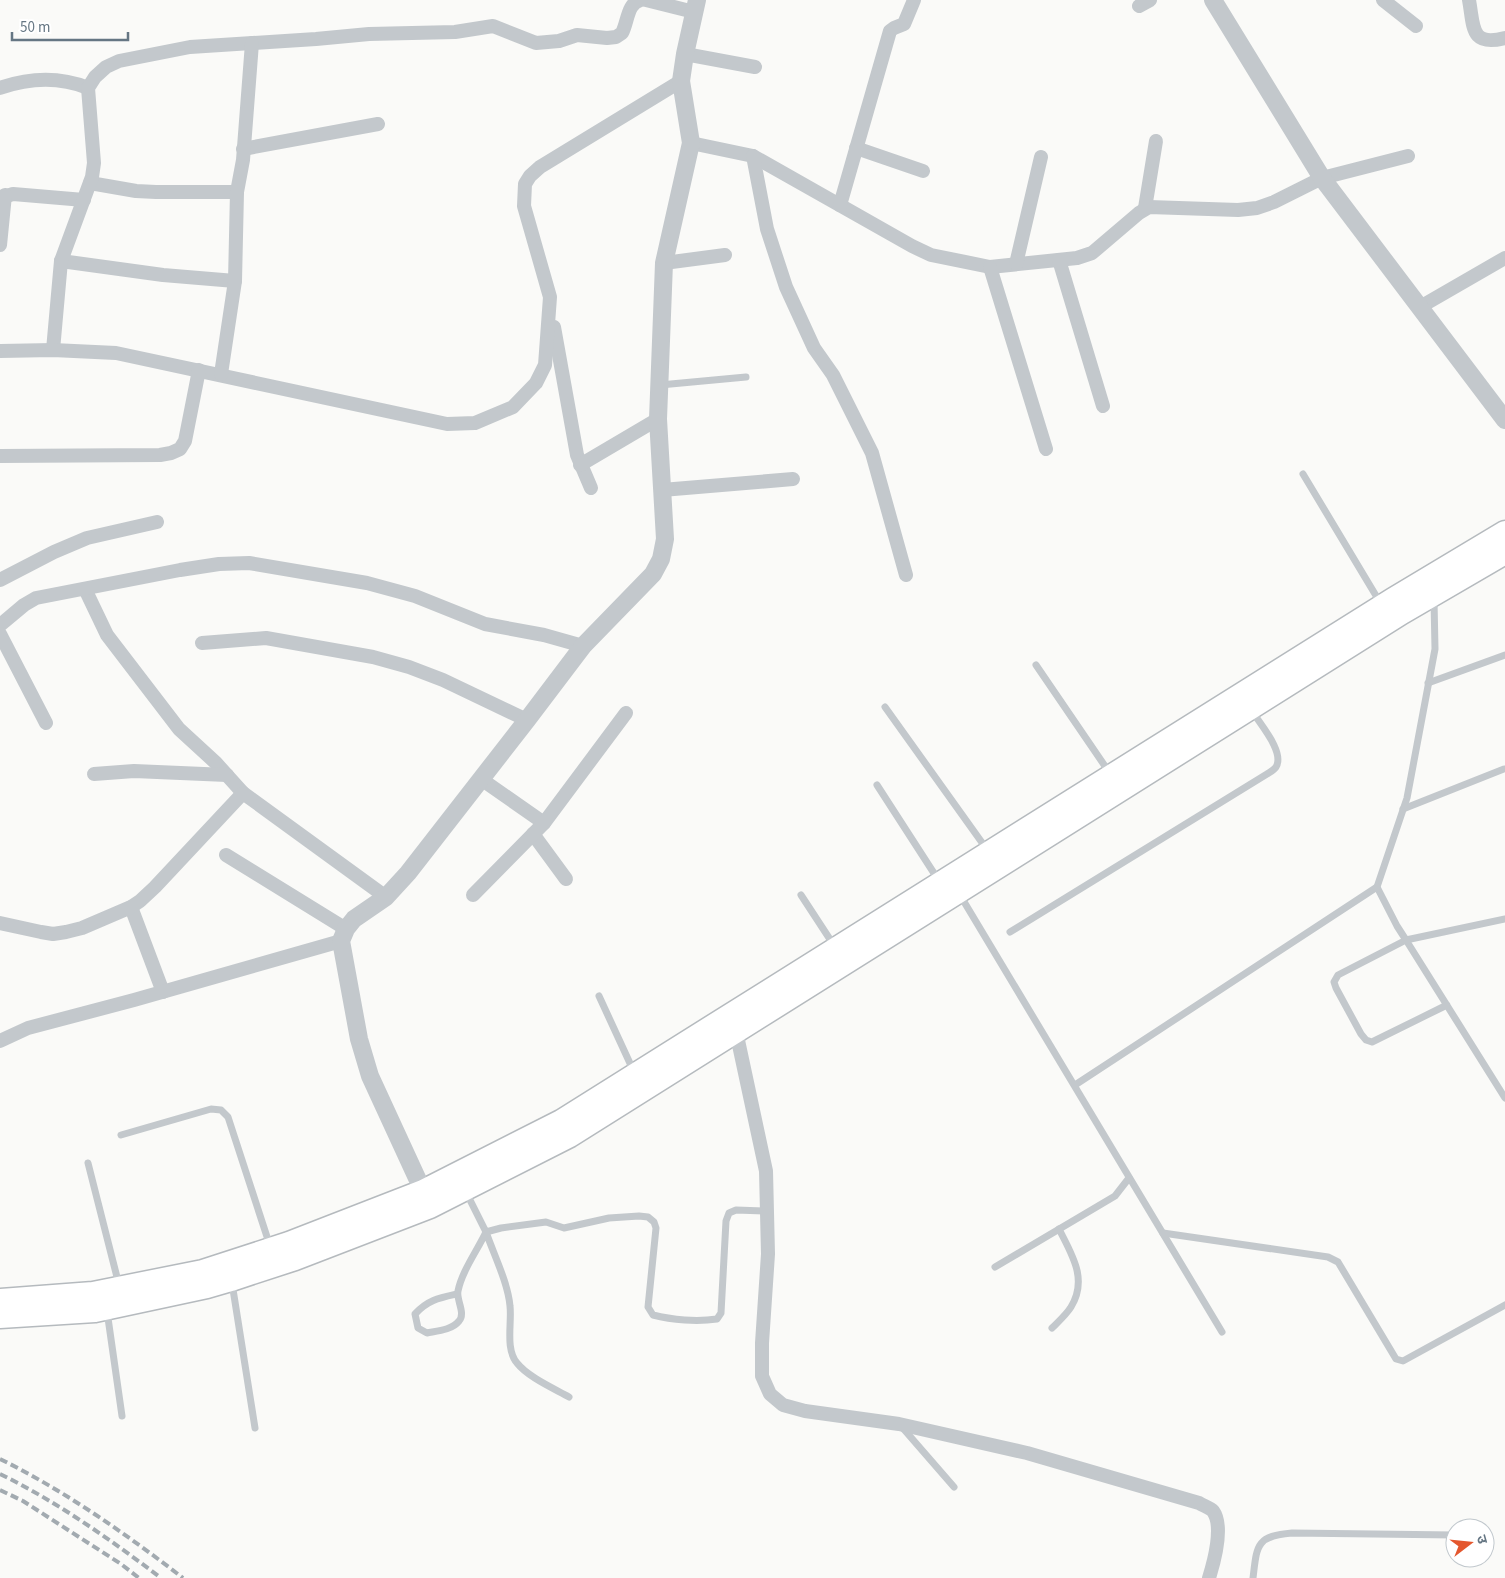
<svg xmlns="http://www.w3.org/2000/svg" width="1505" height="1578" font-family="'Source Sans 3','Noto Sans Devanagari',sans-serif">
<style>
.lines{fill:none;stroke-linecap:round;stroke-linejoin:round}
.primary-casing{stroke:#b5babe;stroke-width:25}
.service{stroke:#c3c8cc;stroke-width:7}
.minor{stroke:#c3c8cc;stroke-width:14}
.tertiary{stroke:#c3c8cc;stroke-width:18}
.primary{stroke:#fff;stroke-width:22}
.rail{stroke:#a2aab0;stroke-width:4;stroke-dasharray:8 4;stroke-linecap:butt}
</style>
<rect width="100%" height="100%" fill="#fafaf8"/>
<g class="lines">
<defs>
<g id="primary">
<polyline points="0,1300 93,1293 203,1271 289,1243 423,1191 561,1121 1393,599 1505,532"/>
<polyline points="0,1317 95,1311 207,1287 231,1280 295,1259 430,1207 570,1136 1402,613 1505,553"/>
</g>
</defs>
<use href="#primary" class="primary-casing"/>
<g class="service">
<polyline points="660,385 746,377"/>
<polyline points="1303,474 1381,604"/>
<polyline points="1434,600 1435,649 1407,798 1377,887 1397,926 1406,940 1505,919"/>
<polyline points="1036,665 1109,772"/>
<polyline points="1428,683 1505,655"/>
<polyline points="885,707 988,851"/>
<polyline points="877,785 939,881"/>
<polyline points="1403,809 1504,769"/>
<polyline points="801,895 835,947"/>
<polyline points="960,895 1222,1332"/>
<path d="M1010 932 1267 774C1270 772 1274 770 1276 767 1285 752 1260 724 1252 711"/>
<polyline points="599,996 634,1072"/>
<polyline points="1447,1005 1372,1042 1366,1040 1361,1034 1336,988 1334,982 1338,975 1406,940 1505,1098"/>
<polyline points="1075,1085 1377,887"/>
<polyline points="121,1135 211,1109 221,1110 228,1117 270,1246"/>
<polyline points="88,1163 119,1285"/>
<path d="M466 1192 486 1232 501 1228 546 1222 564 1228 609 1218 639 1216 648 1217 654 1222 656 1228 648 1307 653 1315C672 1320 697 1322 717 1319L721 1313 726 1221 729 1213 736 1210 767 1211"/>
<polyline points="1163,1233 1328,1257 1338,1262 1396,1359 1403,1361 1505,1305"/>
<polyline points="995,1267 1115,1196 1129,1178"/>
<polyline points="232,1283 255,1428"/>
<path d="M457 1294C439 1298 428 1300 415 1314L418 1328 427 1333C437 1331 452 1330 459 1321 466 1313 456 1300 458 1291 462 1271 477 1251 486 1232 494 1255 508 1283 510 1306 512 1323 505 1349 517 1363 528 1377 553 1388 569 1397"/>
<polyline points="107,1311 122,1416"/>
<path d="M1052 1328C1058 1322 1066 1315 1071 1307 1088 1279 1072 1255 1059 1229"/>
<polyline points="901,1426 954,1487"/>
<path d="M1253 1578C1257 1545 1256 1536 1292 1533L1455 1535"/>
</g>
<g class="minor">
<polyline points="646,0 694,12"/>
<polyline points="1383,0 1416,26"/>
<path d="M1469 0C1474 27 1470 47 1505 38"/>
<polyline points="1139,6 1150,0"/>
<polyline points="685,54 755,67"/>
<path d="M0 88C29 78 58 76 88 88"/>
<polyline points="691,143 753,156 912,246 931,255 990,267 1077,258 1092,253 1139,213 1149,207 1238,210 1257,208 1274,202 1322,178 1408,156"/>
<polyline points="856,148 923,171"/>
<polyline points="243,149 378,124"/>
<polyline points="753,156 767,229 786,287 814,348 833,375 872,453 906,575"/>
<polyline points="90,183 136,191 156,192 237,192"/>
<polyline points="0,198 13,194 84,200"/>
<polyline points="840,205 890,31 894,28 904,24 914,0"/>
<polyline points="1145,208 1156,141"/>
<polyline points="0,245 5,195"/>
<polyline points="1059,260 1103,406"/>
<polyline points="61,261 163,275 235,281"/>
<polyline points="664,263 725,255"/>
<polyline points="1016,264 1041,157"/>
<polyline points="990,267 1046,449"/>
<polyline points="1420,307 1505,258"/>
<polyline points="554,327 577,455 591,488"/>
<path d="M53 350 61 261 92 177 94 163 88 88 95 77 106 67 119 61 190 47 316 39 369 34 455 32 493 26 536 43 559 41 577 35 607 38 616 37 622 33C628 22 627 3 641 0"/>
<polyline points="0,351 53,350 116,353 447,424 475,423 513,407 536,383 545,365 550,297 524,206 525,184 530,176 540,167 681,81"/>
<polyline points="221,374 235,281 237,192 243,160 252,43"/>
<polyline points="0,456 160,455 171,453 180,449 185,441 199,370"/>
<polyline points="580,465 658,419"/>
<polyline points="662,490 793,479"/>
<polyline points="0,580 54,552 87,538 157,522"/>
<polyline points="85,589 107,635 179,729 216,763 243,793"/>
<polyline points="0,625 24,605 36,598 180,570 219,564 249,563 367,583 415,596 485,624 544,635 583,646"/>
<polyline points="0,634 46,723"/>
<polyline points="202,643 266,638 373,657 409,667 443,680 527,720"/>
<polyline points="94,774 134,771 227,775"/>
<polyline points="481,779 544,823"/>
<polyline points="533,834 566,879"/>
<polyline points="226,855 346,929"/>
<polyline points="473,895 544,823 626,713"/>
<polyline points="131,907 163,992"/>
<polyline points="0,923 41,932 53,934 66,932 82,928 131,907 140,901 155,887 243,793 386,897"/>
<path d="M736 1031 766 1171 768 1254 762 1343V1376L770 1394 783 1405 805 1411 899 1424 1027 1453 1199 1503C1204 1506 1210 1508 1213 1511 1224 1526 1214 1562 1209 1578"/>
<polyline points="0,1041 28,1028 134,1000 341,941"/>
</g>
<g class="tertiary">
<polyline points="1213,0 1322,178 1505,420"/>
<polyline points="428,1202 370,1076 359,1039 341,941 346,929 354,919 386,897 408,873 527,720 583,646 653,574 661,559 665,539 658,419 664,263 691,143 681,81 685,54 697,0"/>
</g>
<use href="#primary" class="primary"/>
<g class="rail">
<path d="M0 1459C65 1491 126 1534 183 1578"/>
<path d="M0 1474C56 1501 111 1540 161 1578"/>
<polyline points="0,1490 23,1501 121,1564 139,1578"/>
</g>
</g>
<g transform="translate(1470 1543) rotate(74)"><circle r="24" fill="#ffffff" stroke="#c1c8cd"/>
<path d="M0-4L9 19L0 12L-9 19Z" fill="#e4572e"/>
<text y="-8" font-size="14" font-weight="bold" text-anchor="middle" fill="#657683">उ</text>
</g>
<path d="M12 32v8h116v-8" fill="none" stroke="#657683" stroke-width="2.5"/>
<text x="20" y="32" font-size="15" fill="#657683" stroke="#ffffff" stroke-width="4" paint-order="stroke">50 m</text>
</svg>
